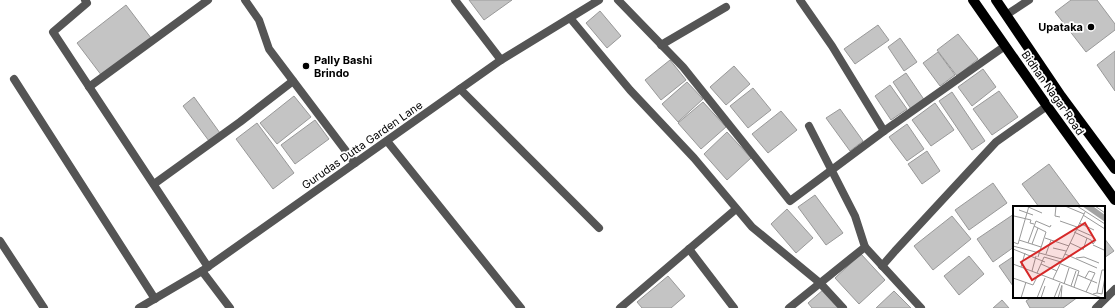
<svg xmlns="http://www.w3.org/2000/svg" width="1115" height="308" font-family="Inter,sans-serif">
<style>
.building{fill:#c4c4c4;stroke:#999}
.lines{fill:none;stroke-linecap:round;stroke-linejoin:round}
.lane{stroke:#555;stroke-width:8}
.street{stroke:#555;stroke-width:8}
.primary{stroke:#000;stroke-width:10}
.poi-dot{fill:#000;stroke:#fff;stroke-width:1.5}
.labels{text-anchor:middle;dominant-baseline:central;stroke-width:3.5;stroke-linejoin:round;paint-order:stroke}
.poi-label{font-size:11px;font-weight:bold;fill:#000;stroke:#fff;text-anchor:end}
.street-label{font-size:11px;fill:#000;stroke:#fff}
.inset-road{fill:none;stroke:#999;stroke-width:1}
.view{fill:#d62828;fill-opacity:0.15;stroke:#d62828;stroke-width:2}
.inset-edge{fill:none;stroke:#000;stroke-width:2}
</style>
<rect width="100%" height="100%" fill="#fff"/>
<g class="building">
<polygon points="469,0 512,0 484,20"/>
<polygon points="1071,0 1097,0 1115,24 1115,30 1086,52 1055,12"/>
<polygon points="126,5 151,38 102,76 77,43"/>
<polygon points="600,11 621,36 607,48 586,23"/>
<polygon points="878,25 889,40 855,64 844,49"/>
<polygon points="958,34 978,59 957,76 937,50"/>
<polygon points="900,38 917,62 904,71 888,47"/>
<polygon points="1115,51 1115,91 1097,65"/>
<polygon points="938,52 955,75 940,86 923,63"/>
<polygon points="670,60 686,80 661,100 645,80"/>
<polygon points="734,66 750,84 726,105 710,87"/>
<polygon points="983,69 996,87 972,106 958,87"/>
<polygon points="906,73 925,101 911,109 893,82"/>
<polygon points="687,82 703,99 678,122 662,104"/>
<polygon points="890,85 907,109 891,120 875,96"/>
<polygon points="753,88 771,110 748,128 730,106"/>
<polygon points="999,91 1018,117 992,135 973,109"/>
<polygon points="952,92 985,141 972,150 939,101"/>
<polygon points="294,96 311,117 277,144 260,123"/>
<polygon points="194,97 220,133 209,141 183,106"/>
<polygon points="703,102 726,127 701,149 678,123"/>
<polygon points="935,103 954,130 931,146 912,120"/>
<polygon points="840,109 863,141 850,151 826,118"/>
<polygon points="781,111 797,130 768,153 752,134"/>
<polygon points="315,120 329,139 295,164 281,145"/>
<polygon points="257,123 294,173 273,189 236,139"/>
<polygon points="907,124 924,149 907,161 889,137"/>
<polygon points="727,132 751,158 727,180 704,154"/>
<polygon points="927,151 940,171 922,184 908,164"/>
<polygon points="1049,164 1081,207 1039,207 1022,184"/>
<polygon points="993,183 1007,203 969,230 955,210"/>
<polygon points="815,195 843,233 826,245 798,207"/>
<polygon points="787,209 813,238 796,253 771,224"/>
<polygon points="1014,214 1014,247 993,262 977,239"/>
<polygon points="952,216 971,239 933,270 914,246"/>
<polygon points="1104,238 1114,251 1104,258"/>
<polygon points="861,254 885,280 859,304 835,278"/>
<polygon points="969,256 984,274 959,295 944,276"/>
<polygon points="1014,256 1014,285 1013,286 999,266"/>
<polygon points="668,276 685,296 671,308 642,308 637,302"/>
<polygon points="824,289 840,308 812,308 808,303"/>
<polygon points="894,291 911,308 876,308"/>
<polygon points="1032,297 1078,297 1063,308 1030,308 1026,301"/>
<polygon points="1002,300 1009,308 993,308"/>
</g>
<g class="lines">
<g class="lane">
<polyline points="618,0 683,67 790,201 884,131 1005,46"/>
<polyline points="800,0 832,46 884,131"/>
<polyline points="570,18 630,90 694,158 752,227 820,283 843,308"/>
<polyline points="661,45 726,7"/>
<polyline points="387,141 521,308"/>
<polyline points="0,241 44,308"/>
<polyline points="689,249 734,308"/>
<polyline points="882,266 895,251 996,142 1047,106"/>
<polyline points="202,271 230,308"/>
<polyline points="620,308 736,209"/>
<polyline points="789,308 865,247 855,216 809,126"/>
</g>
<g class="street">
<polyline points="85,0 87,3 53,32 208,267"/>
<polyline points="245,0 259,20 269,49 355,163"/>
<polyline points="455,0 501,60"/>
<polyline points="1006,15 1029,0"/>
<polyline points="14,79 155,299"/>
<polyline points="89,87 208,0"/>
<polyline points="460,89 599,228"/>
<polyline points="154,184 240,122 293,81"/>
<polyline points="865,247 921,308"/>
<polyline points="139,308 202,271 501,60 599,0"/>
<polyline points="1096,308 1115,289"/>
</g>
<g class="primary">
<polyline points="973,0 1047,106 1115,200"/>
<polyline points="996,0 1061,96 1115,169"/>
</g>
</g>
<g class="poi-dot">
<circle cx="1091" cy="27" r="4"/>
<circle cx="306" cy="66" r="4"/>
</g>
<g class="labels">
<g class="poi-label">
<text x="1083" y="27">Upataka</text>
<text x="314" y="60" text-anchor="start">Pally Bashi<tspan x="314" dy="13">Brindo</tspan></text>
</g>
<g class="street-label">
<text transform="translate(1053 93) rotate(55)">Bidhan Nagar Road</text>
<text transform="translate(362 145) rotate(-35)">Gurudas Dutta Garden Lane</text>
</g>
</g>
<g transform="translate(1013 206)">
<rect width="92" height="92" fill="#fff"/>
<path d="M69 0 81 1 92 9V16Z" fill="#a3a3a3"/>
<path class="inset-road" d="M13 0 29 7M43 0 42 10 47 11M52 0 71 8M64 0 92 18M82 0 92 7M6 4 20 9M70 9 92 23M1 10 18 14 17 17 21 18M47 15 64 21M66 17 81 24M21 20 33 26 25 51M63 23 79 30M61 26 78 34 80 38 83 34M32 32 56 40M6 34 28 41M0 36 5 38 16 0M15 37 23 15 37 21 38 19M57 37 70 43M19 38 25 22M80 39 91 44M0 40 49 53M40 42 53 45M0 43 32 56M70 44 74 32M33 48 38 34M52 48 84 62M63 52 71 51 86 57M0 58 89 92M28 58 44 65M48 58 66 65 61 81M8 61 12 47M19 65 23 50M24 67 31 51 48 56M65 69 84 77M0 72 20 79 25 69M72 72 76 65 82 67 73 86M40 73 72 6M51 78 56 62M58 80 63 65M84 87 89 88 92 71M80 88 84 87 89 64H92M8 92 13 76M24 92 32 72M28 92 32 80M41 92 47 77M45 92 49 79M48 92 49 80"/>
<path class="view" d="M72 17 82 34 19 74 8 56Z"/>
<rect width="92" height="92" class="inset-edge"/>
</g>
</svg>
